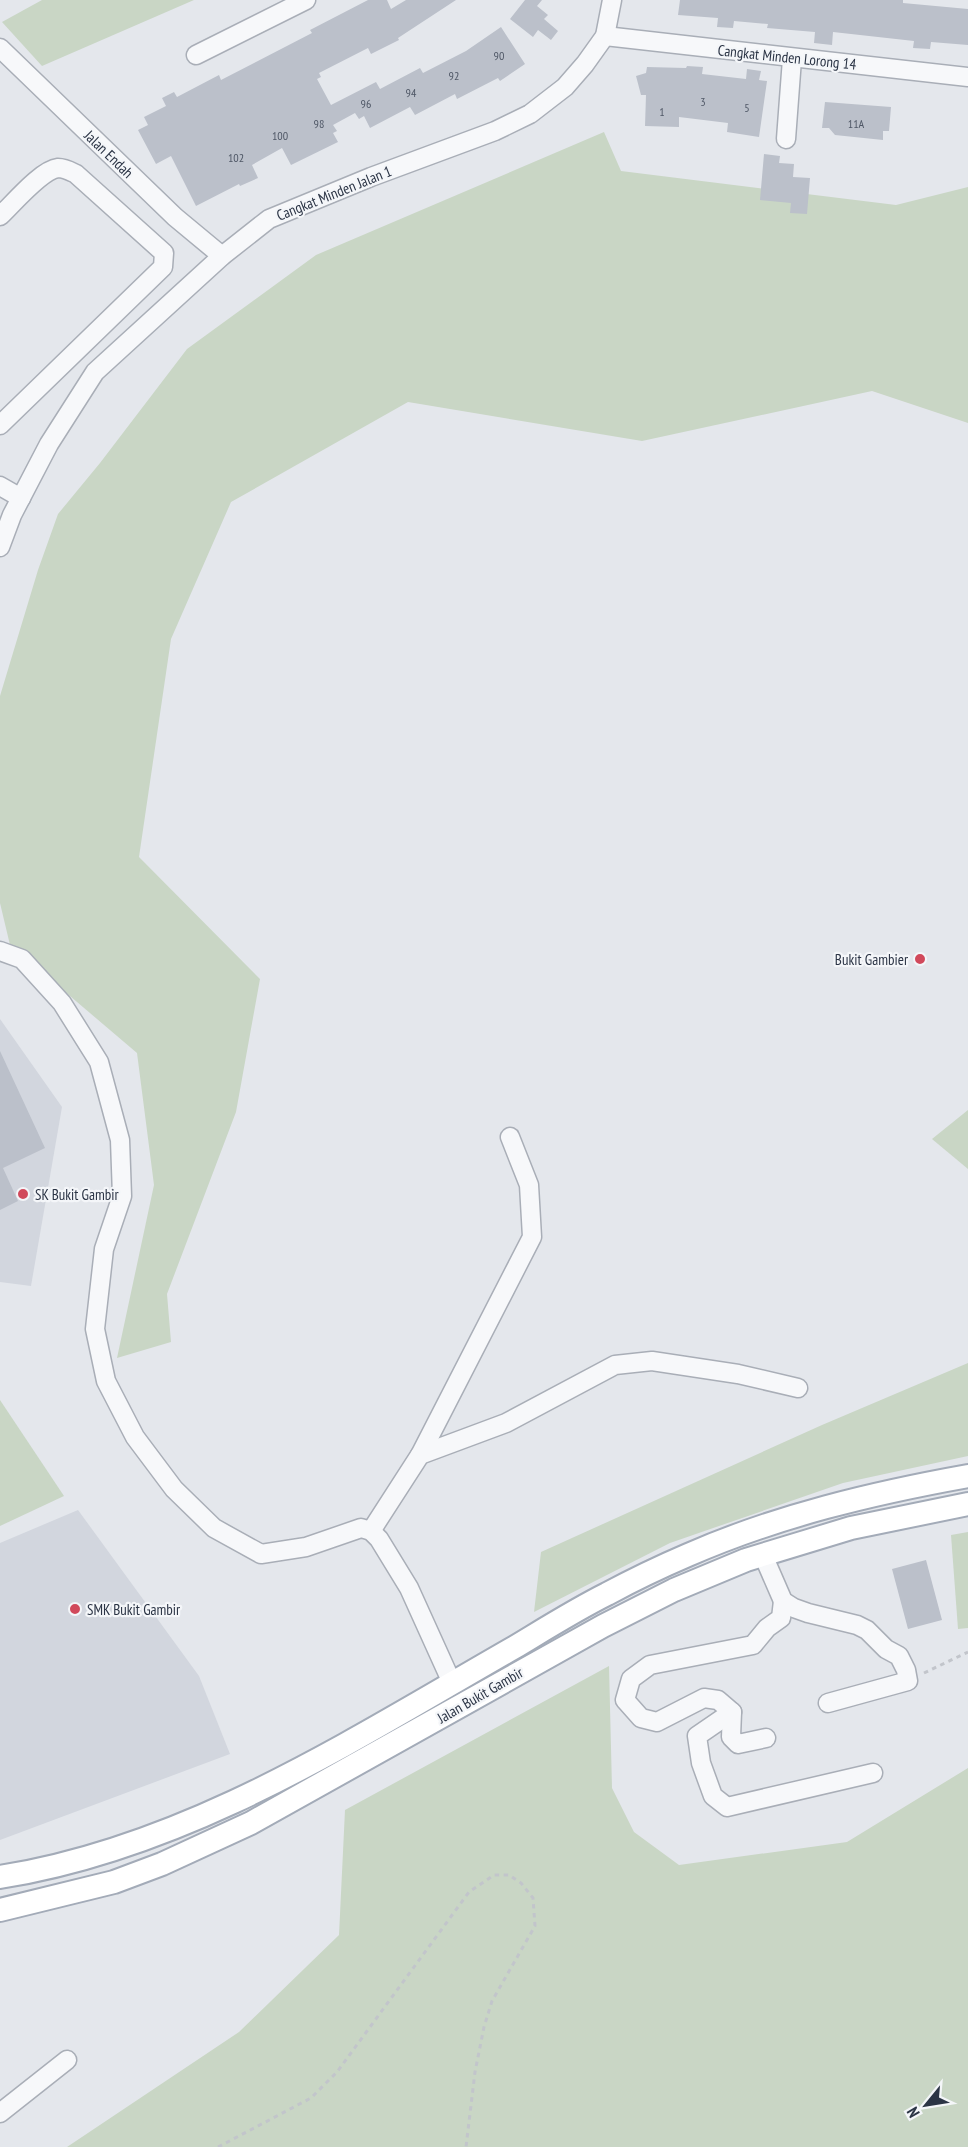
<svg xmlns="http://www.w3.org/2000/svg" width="968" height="2147" font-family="'PT Sans Narrow',sans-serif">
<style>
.built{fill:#d2d6de}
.green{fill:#c9d6c5}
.building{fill:#bbc0ca}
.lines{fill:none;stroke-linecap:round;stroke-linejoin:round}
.minor-casing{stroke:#a9aeb7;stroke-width:21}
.major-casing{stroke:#a3abb8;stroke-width:26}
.path{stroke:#c2c5cb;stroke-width:3;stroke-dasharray:4.5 4.5;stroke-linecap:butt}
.minor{stroke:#f7f8fa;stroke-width:18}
.major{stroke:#fff;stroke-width:22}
.poi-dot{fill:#d1495b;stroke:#f4f6f9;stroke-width:2}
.labels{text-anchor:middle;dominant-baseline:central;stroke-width:4.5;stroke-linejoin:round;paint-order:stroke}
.number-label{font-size:12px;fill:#4f5766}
.street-label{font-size:15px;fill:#2b3445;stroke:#f4f6f9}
.poi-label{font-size:15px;fill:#2b3445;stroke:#f4f6f9;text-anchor:start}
</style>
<rect width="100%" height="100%" fill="#e4e7ec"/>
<g class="built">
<polygon points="0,1019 62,1107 31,1286 0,1282"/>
<polygon points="78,1510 199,1676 230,1754 0,1840 0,1543"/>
</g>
<g class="green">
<polygon points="42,0 194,0 42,66 2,22"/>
<polygon points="604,132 621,171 896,205 968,187 968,423 872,391 642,441 408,402 231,502 171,639 139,857 260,979 236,1112 167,1294 171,1342 117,1358 154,1185 137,1053 10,945 0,903 0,696 38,570 58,514 100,463 187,349 316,255"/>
<polygon points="968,1110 968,1169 932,1139"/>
<polygon points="968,1363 968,1456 843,1483 670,1543 534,1612 541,1552 822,1425"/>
<polygon points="0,1400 64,1496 0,1526"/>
<polygon points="968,1532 968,1628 958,1629 951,1535"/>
<polygon points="609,1666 612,1788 634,1832 679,1865 847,1842 968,1768 968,2147 67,2147 239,2032 339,1935 345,1810"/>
</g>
<g class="building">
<polygon points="368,0 387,0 391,9 406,0 456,0 398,38 399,40 371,54 368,48 319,73 321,77 317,79 331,105 376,82 380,89 420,68 423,73 466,51 501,27 525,64 500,81 498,78 457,99 455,94 415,115 410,107 370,128 364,116 359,119 355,113 333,125 337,131 333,133 338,142 291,165 282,148 252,165 258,178 240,186 239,184 196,206 171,156 156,164 138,130 148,125 144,117 166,106 162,98 174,92 177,97 219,75 221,80 312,33 310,30"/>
<polygon points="525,0 542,0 537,6 548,15 544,19 558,31 551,40 538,30 533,37 510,19"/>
<polygon points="680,0 903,0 903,3 968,9 968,45 931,42 930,49 913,48 914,41 833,32 832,45 814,43 815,32 767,28 768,24 734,21 733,28 717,27 718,18 678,15"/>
<polygon points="687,66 703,67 702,74 746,79 747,69 761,71 759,80 767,81 759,137 727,132 728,123 679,117 679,127 645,126 646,95 641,95 636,76 646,73 647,67 686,68"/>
<polygon points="825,102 891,107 889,131 883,131 883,140 835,135 829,128 822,128"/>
<polygon points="764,154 780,156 779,163 794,164 793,177 810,178 807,214 790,213 791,203 760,200"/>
<polygon points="0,1051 45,1148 3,1168 18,1201 0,1210"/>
<polygon points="926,1560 942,1620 908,1629 892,1569"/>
</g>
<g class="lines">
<defs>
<g id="minor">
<polyline points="605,36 968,77"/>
<polyline points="0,48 175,217 222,256"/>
<polyline points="196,55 306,0"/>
<polyline points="786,139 792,59"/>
<path d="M0 216C13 204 41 170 58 168 65 168 70 171 76 174L164 253 163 267 0 425"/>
<polyline points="0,486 21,498"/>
<polyline points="0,547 12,515 49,444 95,372 222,256 269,219 371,177 495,131 530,114 565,87 585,64 605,36 612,0"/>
<polyline points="0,951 22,959 62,1003 99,1062 120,1140 122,1196 104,1249 95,1329 106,1381 135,1437 174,1489 214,1528 261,1554 306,1547 361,1528 371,1531 379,1539 409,1588 452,1683"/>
<polyline points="420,1455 532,1237 529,1185 510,1137"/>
<polyline points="371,1531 420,1455 506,1423 615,1365 652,1361 738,1374 798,1388"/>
<polyline points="763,1555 783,1601 794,1608 808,1613 857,1625 867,1630 886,1649 899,1656 906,1670 908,1681 828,1703"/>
<polyline points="732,1712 697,1736 701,1763 713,1796 727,1807 873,1773"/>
<polyline points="766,1738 738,1744 731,1737 732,1712 718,1700 704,1698 657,1722 641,1718 625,1700 631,1679 650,1665 753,1645 767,1628 781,1618 783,1601"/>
<polyline points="0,2113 67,2060"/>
</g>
<g id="major">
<path d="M0 1877C189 1847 352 1740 515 1647 545 1629 575 1610 607 1594 633 1580 660 1567 688 1555 777 1516 873 1493 968 1476"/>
<polyline points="0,1910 114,1882 162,1864 251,1823 603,1626 674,1590 746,1560 851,1528 968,1504"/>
</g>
</defs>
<use href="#minor" class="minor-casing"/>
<use href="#major" class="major-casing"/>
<g class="path">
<polyline points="924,1673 968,1652"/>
<polyline points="218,2147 311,2098 337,2072 469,1892 494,1875 509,1875 521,1883 533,1898 535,1926 492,2001 484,2027 475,2072 466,2147"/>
</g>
<use href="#minor" class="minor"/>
<use href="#major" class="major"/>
</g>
<g class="poi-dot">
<circle cx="920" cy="959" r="6"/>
<circle cx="23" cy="1194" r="6"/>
<circle cx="75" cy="1609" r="6"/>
</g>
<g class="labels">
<g class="number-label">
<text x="499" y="55">90</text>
<text x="454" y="75">92</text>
<text x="411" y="92">94</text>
<text x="703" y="101">3</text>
<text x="366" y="103">96</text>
<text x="747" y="107">5</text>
<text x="662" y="111">1</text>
<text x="319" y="123">98</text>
<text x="856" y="123">11A</text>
<text x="280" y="135">100</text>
<text x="236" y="157">102</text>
</g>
<g class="street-label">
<text transform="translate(787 57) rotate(6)">Cangkat Minden Lorong 14</text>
<text transform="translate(109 154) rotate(44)">Jalan Endah</text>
<text transform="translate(334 193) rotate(-22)">Cangkat Minden Jalan 1</text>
<text transform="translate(480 1695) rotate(-30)">Jalan Bukit Gambir</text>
</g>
<g class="poi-label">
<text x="908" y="959" text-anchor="end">Bukit Gambier</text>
<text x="35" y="1194">SK Bukit Gambir</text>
<text x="87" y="1609">SMK Bukit Gambir</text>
</g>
</g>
<g transform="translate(926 2105) rotate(240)" stroke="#f4f6f9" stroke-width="4.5" paint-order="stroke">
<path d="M0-4.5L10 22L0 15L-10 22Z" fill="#2b3445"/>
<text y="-9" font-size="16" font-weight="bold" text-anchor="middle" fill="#2b3445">N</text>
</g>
</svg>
